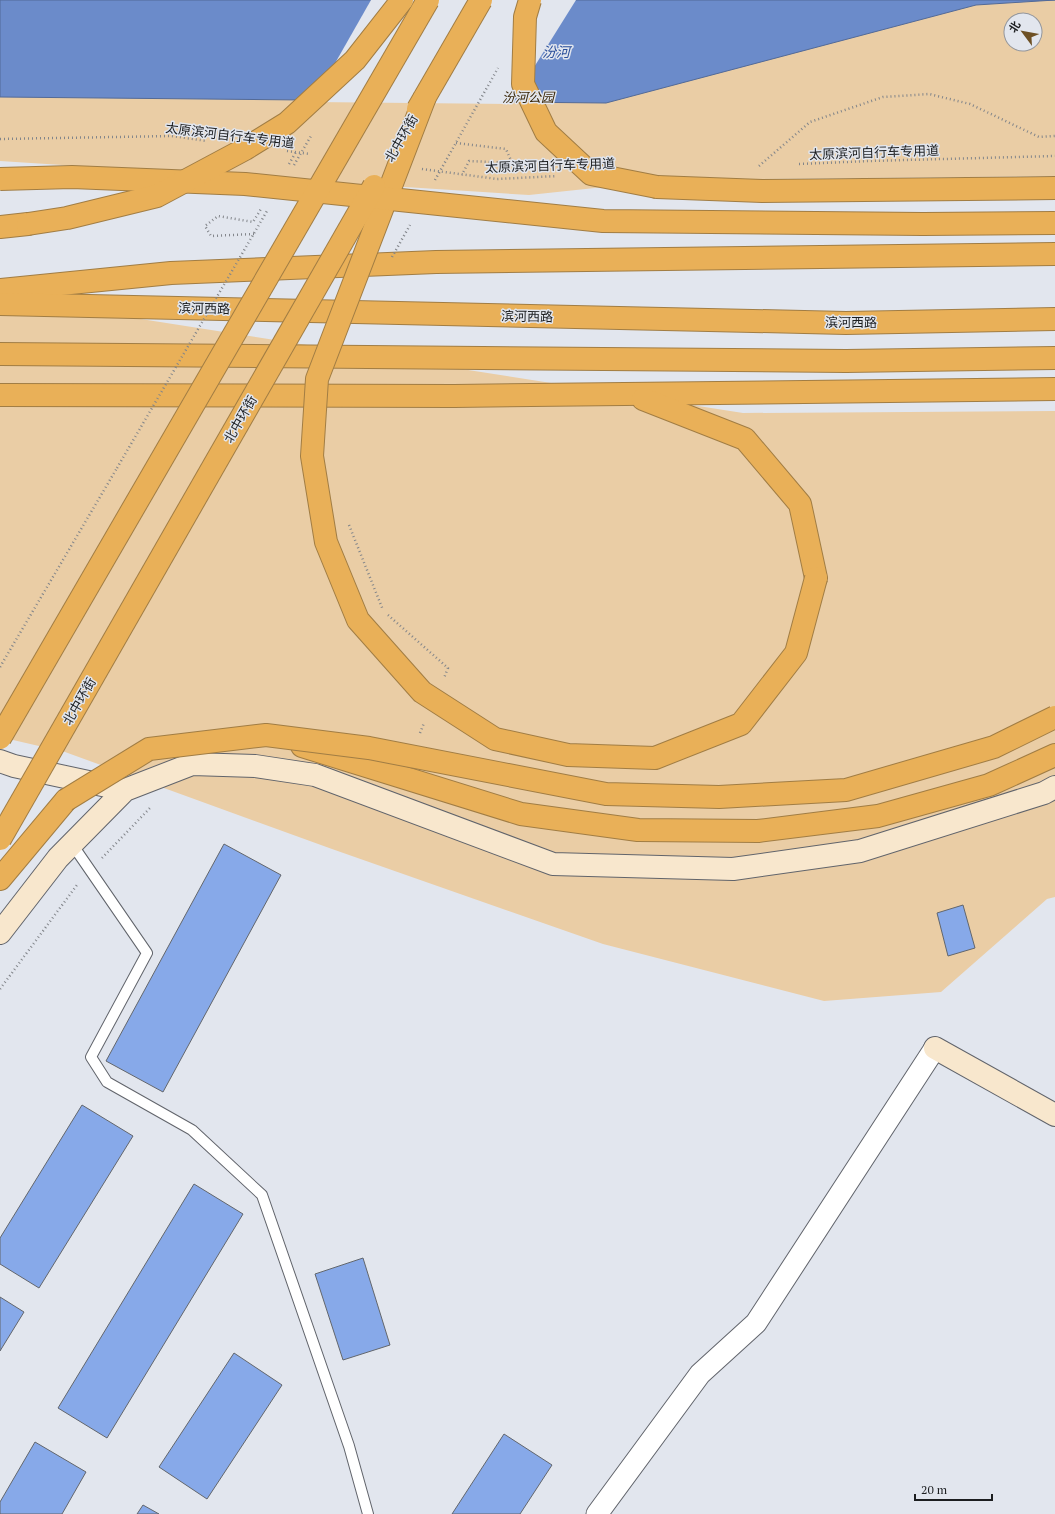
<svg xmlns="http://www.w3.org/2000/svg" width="1055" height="1514" font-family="'PT Serif','Noto Sans SC',serif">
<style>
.green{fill:#eacda5;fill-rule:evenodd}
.water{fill:#6b8bca;stroke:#536a97}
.pier{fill:#e2e6ee}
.building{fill:#87a9e9;stroke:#62666c}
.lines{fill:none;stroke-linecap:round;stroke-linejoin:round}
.lane-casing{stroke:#61646b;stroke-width:12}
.street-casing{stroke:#61646b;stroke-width:23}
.secondary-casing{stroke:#61646b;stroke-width:24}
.highway-casing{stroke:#a17d44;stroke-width:24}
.path{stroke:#82858a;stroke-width:2.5;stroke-dasharray:1 3;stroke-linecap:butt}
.lane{stroke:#fff;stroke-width:10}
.street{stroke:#fff;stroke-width:21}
.secondary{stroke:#f8e7cd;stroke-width:22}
.highway{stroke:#e9b058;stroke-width:22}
.highway-bridge-casing{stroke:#a17d44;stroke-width:24;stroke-linecap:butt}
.path-bridge{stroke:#82858a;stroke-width:2.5;stroke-dasharray:1 3;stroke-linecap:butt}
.highway-bridge{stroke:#e9b058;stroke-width:22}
.labels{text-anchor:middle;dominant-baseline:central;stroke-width:3;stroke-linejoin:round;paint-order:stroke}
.park-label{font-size:13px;font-style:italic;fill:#3a2708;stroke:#e2e6ee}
.street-label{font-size:13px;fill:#1c1e20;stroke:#e2e6ee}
.water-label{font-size:14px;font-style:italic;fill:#294e9a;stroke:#e2e6ee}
</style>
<rect width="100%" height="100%" fill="#e2e6ee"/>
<g class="green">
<path d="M0 0H1055V176L670 180 529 195 0 161ZM1011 20H1035V44H1011Z"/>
<polygon points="0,297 743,413 1055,411 1055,897 1047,899 941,992 824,1001 603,944 332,849 65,752 0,737"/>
</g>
<polygon class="water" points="0,0 1055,0 976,5 606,103 0,97"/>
<polygon class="pier" points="371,0 576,0 511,104 313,102"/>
<g class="building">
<polygon points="224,844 281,875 163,1092 106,1061"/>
<polygon points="963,905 975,948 948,956 937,913"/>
<polygon points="82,1105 133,1136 39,1288 0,1264 0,1238"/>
<polygon points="194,1184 243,1214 107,1438 58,1408"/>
<polygon points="363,1258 390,1345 343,1360 315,1274"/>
<polygon points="0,1297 24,1312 0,1351"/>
<polygon points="234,1353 282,1385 207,1499 159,1467"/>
<polygon points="504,1434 552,1465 520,1514 452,1514"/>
<polygon points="35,1442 86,1472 62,1514 0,1514 0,1502"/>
<polygon points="143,1505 159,1514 137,1514"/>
</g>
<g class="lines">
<defs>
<polyline id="lane" points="72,844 147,953 91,1057 107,1082 192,1130 262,1195 349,1446 368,1514"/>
<polyline id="street" points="597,1514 700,1374 756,1323 935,1048"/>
<g id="secondary">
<polyline points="0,761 14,766 107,786"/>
<polyline points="0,933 58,858 125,790 192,764 255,766 315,775 553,864 733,869 860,851 1044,793 1055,787"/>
<polyline points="935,1048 1055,1115"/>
</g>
<g id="highway">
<polyline points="657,187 762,191 1055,188"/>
<polyline points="0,227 28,224"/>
<polyline points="0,290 171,273 436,262 1055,254"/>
<polyline points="0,304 846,323 1055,319"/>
<polyline points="0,354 846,361 1055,358"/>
<polyline points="0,395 454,396 1055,389"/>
<polyline points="643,399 745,439 800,504 816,578"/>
<polyline points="302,746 521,814 638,830 758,831 878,816 989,785 1055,755"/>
<polyline points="0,879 66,800"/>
</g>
</defs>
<use href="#lane" class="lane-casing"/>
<use href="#street" class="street-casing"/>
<use href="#secondary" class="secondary-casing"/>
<use href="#highway" class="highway-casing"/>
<g class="path">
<polyline points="0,139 172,136 207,141"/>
<polyline points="456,143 506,149 512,163 469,161 462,175"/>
<polyline points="287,151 310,154"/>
<polyline points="289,164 296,152"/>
<polyline points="799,164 869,161 1055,156"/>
<polyline points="759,166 810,122 883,97 929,94 970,104 1039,137 1055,136"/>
<polyline points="422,169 497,179 557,176"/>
<polyline points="254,234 211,236 205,226 218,216 253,222 261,209"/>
<polyline points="349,525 383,610"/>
<polyline points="388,615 448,668 444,678"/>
<polyline points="0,667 117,468"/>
<polyline points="420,733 424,723"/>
<polyline points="102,858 150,808"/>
<polyline points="0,989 77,885"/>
</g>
<use href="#lane" class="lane"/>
<use href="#street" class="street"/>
<use href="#secondary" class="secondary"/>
<use href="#highway" class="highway"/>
<defs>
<g id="highway-bridge">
<polyline points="530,0 525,17 523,84 546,132 591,174 657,187"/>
<polyline points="425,97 317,379 312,456 326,542 358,620 422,692 495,739 568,755 655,758 741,724 796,653 816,578"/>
<polyline points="418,109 481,0"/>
<polyline points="0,179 72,177 245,184 603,221 923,224 1055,223"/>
<polyline points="28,224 67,218 157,196 245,149 287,123 355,60 402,0"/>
<polyline points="0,738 428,0"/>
<polyline points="66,800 149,749 266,735 369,748 606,794 719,797 846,790 994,747 1055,717"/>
<polyline points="0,839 374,186"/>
</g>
</defs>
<use href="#highway-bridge" class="highway-bridge-casing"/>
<g class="path-bridge">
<polyline points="294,165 311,136"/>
<polyline points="435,180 498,68"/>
<polyline points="392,257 410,225"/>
<polyline points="117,468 267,211"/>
</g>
<use href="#highway-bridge" class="highway-bridge"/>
</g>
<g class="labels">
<g class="park-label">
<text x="528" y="97">汾河公园</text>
</g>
<g class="street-label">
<text transform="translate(230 135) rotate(7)">太原滨河自行车专用道</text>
<text transform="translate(401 138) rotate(-60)">北中环街</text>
<text transform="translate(874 152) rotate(-2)">太原滨河自行车专用道</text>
<text transform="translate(550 165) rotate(-2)">太原滨河自行车专用道</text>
<text transform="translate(204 308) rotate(1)">滨河西路</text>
<text transform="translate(527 316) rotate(1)">滨河西路</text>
<text x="851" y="322">滨河西路</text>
<text transform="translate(240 419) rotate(-60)">北中环街</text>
<text transform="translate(79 701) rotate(-60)">北中环街</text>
</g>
<g class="water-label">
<text x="556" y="51">汾河</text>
</g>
</g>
<g transform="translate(1023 32) rotate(302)"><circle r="19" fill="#e2e6ee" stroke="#93969c"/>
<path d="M0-3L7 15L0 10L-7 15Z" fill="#6d5024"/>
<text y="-6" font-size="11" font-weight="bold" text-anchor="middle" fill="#1c1e20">北</text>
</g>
<path d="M915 1494v6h77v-6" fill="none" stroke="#1c1e20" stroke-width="2"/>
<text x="921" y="1494" font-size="12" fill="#1c1e20" stroke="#e2e6ee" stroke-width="3" paint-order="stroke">20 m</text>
</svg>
